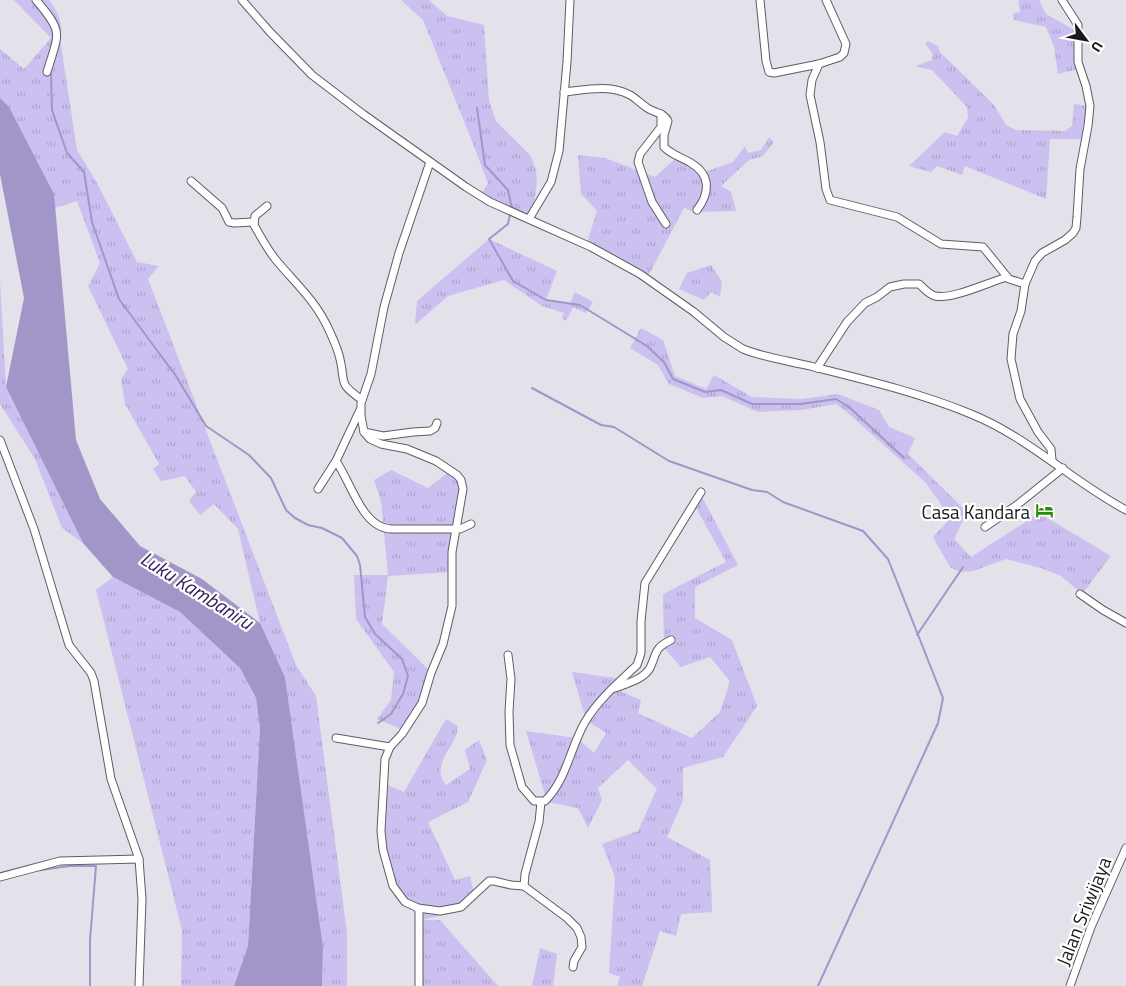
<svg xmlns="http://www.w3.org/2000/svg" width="1126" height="986" font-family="'Titillium Web',sans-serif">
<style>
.grass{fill:url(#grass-tufts)}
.water{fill:#a295c8}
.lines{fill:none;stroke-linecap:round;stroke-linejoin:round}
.stream{stroke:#a295c8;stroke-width:2}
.minor-casing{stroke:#5e5d63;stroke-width:9}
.minor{stroke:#fff;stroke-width:7}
.labels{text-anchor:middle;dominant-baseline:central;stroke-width:4.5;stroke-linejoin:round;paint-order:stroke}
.poi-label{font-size:19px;fill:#19191b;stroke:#fff;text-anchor:end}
.street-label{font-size:19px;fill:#19191b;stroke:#fff}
.water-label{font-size:20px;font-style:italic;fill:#321d5a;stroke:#fff}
</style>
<defs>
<pattern id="grass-tufts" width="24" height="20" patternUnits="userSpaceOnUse" patternTransform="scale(1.25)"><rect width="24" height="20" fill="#ccc0f1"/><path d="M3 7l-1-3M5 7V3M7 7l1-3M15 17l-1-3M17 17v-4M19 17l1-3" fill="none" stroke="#afa4ce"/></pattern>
</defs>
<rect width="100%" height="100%" fill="#e3e1e9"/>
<g class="grass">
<path d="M14 0H49C58 12 64 24 60 39L77 150 97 183 137 262 159 266 148 279 296 665 316 696 347 933V986H322L323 947 285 677 260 623 238 529 214 504 200 515 189 501 196 492 185 476 161 481 153 469 159 464 125 404 121 379 128 369 88 286 100 263 77 201 55 208 54 194 9 108 0 98V49L24 69 51 38Z"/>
<polygon points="401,0 429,0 447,16 484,25 489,100 496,121 531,156 536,170 537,182 533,210 528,220 479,198 488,183 472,141 423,20"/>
<polygon points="1018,0 1039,0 1046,14 1076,31 1074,43 1075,70 1058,74 1054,47 1046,27 1014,20 1013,13 1020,12"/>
<polygon points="928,41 938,46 940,52 994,105 1006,125 1016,130 1065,131 1072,126 1074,104 1087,106 1082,139 1050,139 1046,199 965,166 962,175 937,166 931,172 909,166 945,132 957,136 968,118 967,107 932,70 915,66 932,60 933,54 925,44"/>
<polygon points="769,137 774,142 763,156 749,160 721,186 731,192 736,211 694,212 684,208 646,280 586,246 597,211 581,194 578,155 605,158 655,177 676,158 692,165 699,174 733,162 745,146 748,153 761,150"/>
<polygon points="489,239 557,271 546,300 570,303 575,292 593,302 586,313 573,307 566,321 562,318 564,313 542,306 504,280 448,296 415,325 417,301"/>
<polygon points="711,265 722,282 720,297 711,292 704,300 679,289 687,273"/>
<polygon points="0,280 6,387 83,543 62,528 35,459 0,404"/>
<polygon points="641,328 663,340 675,376 706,389 714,375 752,397 802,399 838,394 879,410 889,427 915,438 908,454 967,512 954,539 971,557 1039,513 1111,556 1082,594 1061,576 1041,568 1006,559 973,571 960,572 950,567 933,537 951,518 925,482 847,412 836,404 801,410 758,412 722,396 703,398 669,384 658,365 630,348"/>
<polygon points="391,470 428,488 450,471 456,475 462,491 451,572 388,576 382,624 431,672 420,702 403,730 377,719 391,700 394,672 356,619 354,575 388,575 381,501 374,480"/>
<polygon points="700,493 738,565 695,587 695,618 732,640 757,706 723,757 683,768 683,801 667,837 710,860 712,912 681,914 676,936 660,931 642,986 617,986 620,977 609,973 615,877 602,844 638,831 657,789 628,760 598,788 602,800 588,828 578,808 547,802 526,731 577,738 594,753 606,733 586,720 572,672 622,679 613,688 641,700 638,713 692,738 720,712 730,681 710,657 681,667 665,649 664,644 663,594 726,562 694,504"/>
<polygon points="113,577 180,612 240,668 256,698 260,728 248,947 234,986 181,986 182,930 96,590"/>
<path d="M446 719 458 726C457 729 457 734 455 738 448 753 432 768 446 785L470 769 465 750 479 740 487 760 468 802 428 822 455 880 470 876 474 893 455 912 422 920H440L498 986H418V912L399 902 392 889 381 848 383 783 404 792Z"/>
<polygon points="540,948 557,954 553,986 532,986"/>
</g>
<polygon class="water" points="0,98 9,107 54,194 76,440 100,499 140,546 202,579 260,623 285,677 323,947 322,986 234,986 248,946 260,728 256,698 240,668 180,612 113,577 83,543 6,387 24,298 0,174"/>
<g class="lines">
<g class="stream">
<polyline points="51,72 52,110 67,153 84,172 92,222 119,299 176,376 206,426 249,455 271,478 286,510 295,518 308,525 322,528 342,538 357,556 360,565 365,617 375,634 402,659 408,676 403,694 391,714 378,723"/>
<polyline points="477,108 485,165 508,190 512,209"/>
<polyline points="510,214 508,224 489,239 513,281 546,300 580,305 647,346 664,362 673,379 705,392 721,390 752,404 801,404 836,399 849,407 904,458"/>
<polyline points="532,388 601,425 614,427 669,461 752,490 767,492 783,502 863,531 888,559 943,698 938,723 818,986"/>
<polyline points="917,635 963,567"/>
<polyline points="34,871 69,866 96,866 90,940 90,986"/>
</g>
<defs>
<g id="minor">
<path d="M36 0C64 33 59 32 47 72"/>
<path d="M242 0 270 32 312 75 363 114 466 187 490 202 591 247 640 274 694 312 724 337 743 349C765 358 791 361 814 367 866 380 920 393 971 414 1028 437 1073 482 1126 510"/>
<polyline points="760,0 766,61 769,72 774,73 819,64 840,57 844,53 846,44 826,0"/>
<polyline points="819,64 812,80 810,95 820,142 826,189 830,200 897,217 941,244 983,247 1009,279 1025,284 1021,311 1013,334 1011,359 1020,399 1038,432 1051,449 1052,460"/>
<path d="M564 92C586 90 609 84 630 95 637 99 642 105 649 109 656 113 664 113 668 121L664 135V147C672 155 681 157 691 163 711 175 710 193 697 210"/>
<polyline points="661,114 661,127 640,154 638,162 652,202 666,224"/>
<polyline points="191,181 222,208 229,222 234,223 253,222"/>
<path d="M267 206 255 216 254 225C261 237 267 249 276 260 296 284 316 301 329 330 333 339 338 349 340 359 346 384 337 382 362 400"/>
<polyline points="529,219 551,182 559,151 567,62 570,0"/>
<polyline points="1025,284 1035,261 1042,253 1065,240 1073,233 1076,228 1077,217 1080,169 1088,126 1090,106 1086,86 1078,62 1078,25 1062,0"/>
<path d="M817 368 847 322 865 303 877 297 890 287 904 284H919C924 288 928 294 935 296 952 300 989 282 1007 277"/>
<polyline points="364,432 383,436 413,432 430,431 435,428 437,423"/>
<polyline points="0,440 34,529 69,645 91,673 94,681 111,779 139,859 142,899 139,986"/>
<path d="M336 461C351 482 362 528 391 529H460L471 524"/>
<polyline points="318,489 336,461 360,410"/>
<polyline points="985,527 1017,505 1063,468"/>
<polyline points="1080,594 1103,610 1126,623"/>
<path d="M508 655 511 679 509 712 510 745 522 787 534 801H545C567 779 570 748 585 722 598 700 618 683 637 665L641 653V621L645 583 701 492"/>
<path d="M615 688C626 684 644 679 650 668 657 653 654 648 671 640"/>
<polyline points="336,738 390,747"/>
<polyline points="0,877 60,861 139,859"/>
<polyline points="524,886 525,874 539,822 541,802"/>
<polyline points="418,908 440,911 461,907 489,881 494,881 511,885 524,886 567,918 577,928 581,937 582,947 574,961 573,967"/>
<polyline points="419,986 419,911 418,908 405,902 393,886 383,850 381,831 385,759 390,747 402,734 422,703 431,673 443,644 452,606 452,552 463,489 461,480 457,475 436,461 407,449 381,444 370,439 364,432 361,416 361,403 371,374 384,307 399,253 430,162"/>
<polyline points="1070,986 1091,927 1126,848"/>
</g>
</defs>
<use href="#minor" class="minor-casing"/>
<use href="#minor" class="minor"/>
</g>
<defs>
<symbol id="hotel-bare" viewBox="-9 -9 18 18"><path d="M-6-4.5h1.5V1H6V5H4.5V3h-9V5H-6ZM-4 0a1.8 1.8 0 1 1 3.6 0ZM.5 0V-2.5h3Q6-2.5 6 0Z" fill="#258c08" stroke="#fff" stroke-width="2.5" paint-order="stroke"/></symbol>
</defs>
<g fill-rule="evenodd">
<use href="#hotel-bare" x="1032" y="498" width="25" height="25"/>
</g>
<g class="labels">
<g class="poi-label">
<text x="1030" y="511">Casa Kandara</text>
</g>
<g class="street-label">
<text transform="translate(1083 911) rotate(-68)">Jalan Sriwijaya</text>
</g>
<g class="water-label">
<text transform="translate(197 590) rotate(32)">Luku Kambaniru</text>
</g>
</g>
<g transform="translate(1086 40) rotate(122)" stroke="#ffffff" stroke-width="4" paint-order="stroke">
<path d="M0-4L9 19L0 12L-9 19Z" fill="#19191b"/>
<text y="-8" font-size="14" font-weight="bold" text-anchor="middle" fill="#19191b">U</text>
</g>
</svg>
